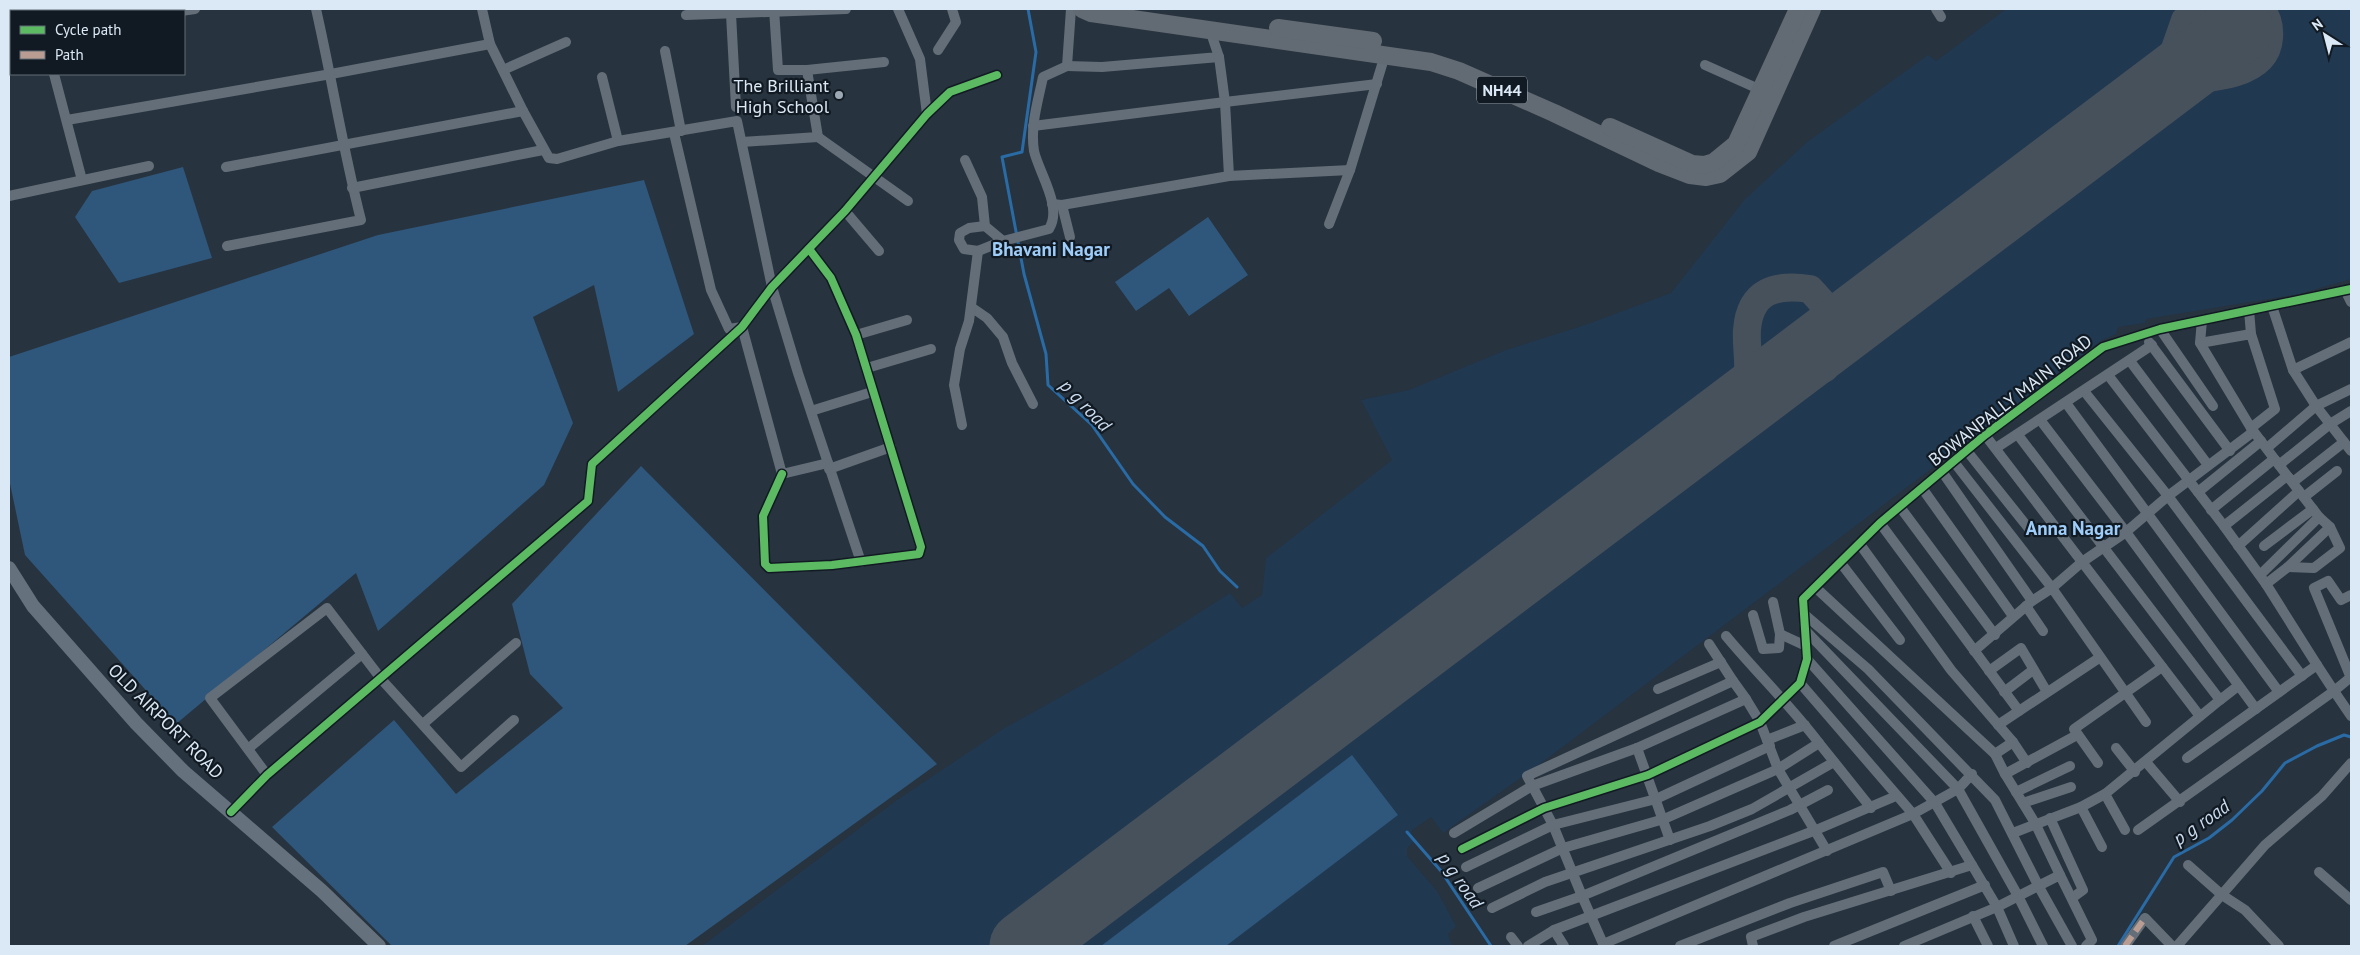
<svg xmlns="http://www.w3.org/2000/svg" width="2360" height="955" font-family="'PT Sans',sans-serif">
<style>
.built{fill:#203850}
.green{fill:#2f567b}
.lines{fill:none;stroke-linecap:round;stroke-linejoin:round}
.stream{stroke:#2a6ba5;stroke-width:3}
.taxiway{stroke:#47515c;stroke-width:28}
.runway{stroke:#47515c;stroke-width:69}
.street{stroke:#636e79;stroke-width:10}
.secondary{stroke:#65717d;stroke-width:14}
.highway{stroke:#626a74;stroke-width:18}
.quiet{stroke:#b99d93;stroke-width:6;stroke-dasharray:12 6;stroke-linecap:butt}
.cycleway-casing{stroke:#111a23;stroke-width:11}
.cycleway{stroke:#5cba63;stroke-width:8}
.poi-dot{fill:#9ca9b5;stroke:#111a23;stroke-width:2}
.labels{text-anchor:middle;dominant-baseline:central;stroke-width:4.5;stroke-linejoin:round;paint-order:stroke}
.shield{fill:#111a23;stroke:#9eaab6;stroke-width:1}
.shield-label{font-size:16px;font-weight:bold;fill:#dbe8f5}
.poi-label{font-size:18px;fill:#dbe8f5;stroke:#111a23;text-anchor:end}
.street-label{font-size:18px;fill:#dbe8f5;stroke:#111a23}
.neighbourhood-label{font-size:19px;font-weight:bold;fill:#9fcdfa;stroke:#111a23}
.water-label{font-size:19px;font-style:italic;fill:#cadbed;stroke:#111a23}
</style>
<rect width="100%" height="100%" fill="#27333e"/>
<polygon class="built" points="2006,9 2351,9 2351,279 2299,294 2146,319 2145,323 2118,327 2116,334 2102,340 1536,767 1443,833 1431,817 1411,831 1415,841 1407,848 1407,856 1437,891 1456,926 1448,934 1452,946 702,946 897,800 1003,729 1114,667 1230,593 1242,608 1262,595 1266,558 1392,460 1361,400 1409,390 1506,350 1585,325 1671,293 1745,199 1807,142 1928,55 1936,61"/>
<g class="green">
<polygon points="183,167 212,258 119,283 75,217 92,191"/>
<polygon points="644,180 694,334 618,392 594,285 533,317 573,423 544,485 378,631 356,573 176,724 25,555 9,479 9,357 378,235"/>
<polygon points="1208,217 1248,275 1189,316 1169,288 1136,311 1115,282"/>
<polygon points="641,466 937,764 685,946 392,946 272,827 394,720 456,794 563,708 530,674 512,604"/>
<polygon points="1352,755 1398,815 1226,946 1101,946"/>
</g>
<g class="lines">
<g class="stream">
<polyline points="1028,9 1036,52 1022,152 1002,157 1024,274 1046,354 1048,385 1092,425 1133,484 1165,517 1203,546 1220,571 1237,587"/>
<polyline points="1407,832 1441,871 1491,946"/>
<polyline points="2118,946 2174,857 2209,838 2232,820 2262,791 2285,763 2317,746 2344,735 2351,737"/>
</g>
<g class="taxiway">
<path d="M2170 81C2201 79 2266 79 2269 38 2270 27 2268 18 2261 9"/>
<polyline points="2161,89 2185,20 2200,9"/>
<path d="M1721 421 1825 368C1853 333 1835 317 1810 289 1776 284 1750 290 1747 330 1746 344 1749 359 1748 373 1747 387 1740 400 1733 412"/>
</g>
<polyline class="runway" points="1024,946 2239,29"/>
<g class="street">
<polyline points="36,9 37,11"/>
<polyline points="76,9 77,11"/>
<polyline points="144,9 145,11"/>
<polyline points="482,9 490,44 523,111 549,158 557,159 618,141 737,121 772,287 798,373 861,562"/>
<polyline points="774,9 778,70 807,70 884,62"/>
<polyline points="898,9 920,59 927,114"/>
<polyline points="1936,9 1941,17"/>
<polyline points="181,11 195,9"/>
<polyline points="731,14 736,107"/>
<polyline points="686,15 846,9"/>
<polyline points="9,48 11,48"/>
<polyline points="938,50 956,22 952,9"/>
<polyline points="665,51 681,131"/>
<polyline points="1705,65 1761,90"/>
<polyline points="1067,66 1102,67 1219,57 1210,30"/>
<polyline points="503,70 566,42"/>
<polyline points="54,74 82,180"/>
<polyline points="602,77 618,141"/>
<polyline points="67,120 331,74 490,44"/>
<polyline points="1033,126 1225,102 1219,57"/>
<polyline points="674,133 711,290 729,329 742,327"/>
<polyline points="818,137 908,201"/>
<polyline points="742,142 818,137 807,70"/>
<polyline points="965,160 982,197 985,226 1003,241"/>
<polyline points="226,167 523,111"/>
<polyline points="1229,176 1225,102 1377,84"/>
<polyline points="352,188 543,150"/>
<polyline points="9,196 149,166"/>
<polyline points="1052,204 1062,205 1229,176 1350,170"/>
<polyline points="1062,205 1070,237"/>
<polyline points="845,211 879,251"/>
<polyline points="1329,224 1350,170 1385,55"/>
<path d="M985 226 969 228 960 233 959 240 964 249 978 251 1003 241 1049 229C1063 207 1039 173 1034 151 1030 126 1038 101 1043 77L1067 66 1071 9"/>
<path d="M227 246 361 220C343 150 332 79 316 9"/>
<polyline points="2345,290 2351,302"/>
<polyline points="2272,306 2293,370 2316,406 2351,451"/>
<polyline points="971,307 987,318 1003,337 1012,363 1033,404"/>
<polyline points="2249,310 2251,334"/>
<polyline points="2202,320 2200,343 2251,428 2279,465"/>
<polyline points="742,327 782,474 828,463"/>
<polyline points="2160,329 2213,406"/>
<polyline points="856,335 907,320"/>
<polyline points="2149,342 2230,451"/>
<polyline points="2130,361 2208,465"/>
<polyline points="867,368 931,349"/>
<polyline points="2293,370 2351,342"/>
<polyline points="2108,375 2224,526 2266,584"/>
<polyline points="2084,391 2168,496 2302,676"/>
<polyline points="2066,403 2279,692"/>
<polyline points="811,411 872,392"/>
<polyline points="2041,421 2126,532 2256,709"/>
<polyline points="962,425 954,385 960,349 969,321 978,251"/>
<polyline points="1985,435 2199,715"/>
<polyline points="2018,435 2220,700 2105,794 2125,830"/>
<polyline points="1996,448 2152,345"/>
<polyline points="2267,448 2316,406 2351,389"/>
<polyline points="1967,451 2030,530"/>
<polyline points="1954,462 2052,588 2082,562 2126,532 2168,496 2253,432 2251,428 2275,409 2251,334 2200,343"/>
<polyline points="829,469 891,447"/>
<polyline points="1943,473 2032,601"/>
<polyline points="782,474 763,516 765,564 769,568 832,565 919,554 921,547 856,335 831,278 809,249"/>
<polyline points="1922,488 2013,616"/>
<polyline points="2198,492 2261,441"/>
<polyline points="2304,497 2337,471"/>
<polyline points="1900,507 1995,635"/>
<polyline points="2211,510 2274,459 2278,463"/>
<polyline points="1880,523 2019,711"/>
<polyline points="2224,526 2287,476 2293,482 2344,442"/>
<polyline points="1859,543 1951,670 2013,742 2027,763"/>
<polyline points="2238,546 2299,491"/>
<polyline points="2264,546 2313,509"/>
<polyline points="1840,562 1900,640"/>
<polyline points="2288,567 2314,568 2340,548 2330,527"/>
<polyline points="2260,575 2319,517"/>
<polyline points="1815,587 1995,754 2013,742"/>
<polyline points="2351,595 2341,600 2328,581 2314,588 2351,678"/>
<polyline points="2026,606 2043,631"/>
<polyline points="1804,614 1868,669 1995,800 2039,887 2072,946"/>
<polyline points="1753,615 1763,649 1779,648 1780,634 1773,602"/>
<polyline points="1805,630 1958,789 2018,896 2043,946"/>
<polyline points="1780,634 1806,646"/>
<polyline points="1709,644 1733,681"/>
<polyline points="1974,651 2032,601 2052,588 2146,722"/>
<polyline points="1807,659 1935,803 1972,865"/>
<polyline points="2317,665 2266,584 2288,567 2330,527 2319,517 2279,465 2330,424 2351,411"/>
<polyline points="1989,671 2021,648 2047,692"/>
<polyline points="2351,677 2334,691 2351,716"/>
<polyline points="1800,683 1913,814 1951,873"/>
<polyline points="1658,689 1721,662"/>
<polyline points="2004,692 2033,670"/>
<polyline points="1746,699 1733,681 1527,776 1553,825 1582,896 1790,810 1828,790"/>
<polyline points="2220,700 2238,686"/>
<polyline points="423,724 516,643"/>
<polyline points="1998,725 2099,658"/>
<polyline points="1819,743 1871,808"/>
<polyline points="249,748 362,654"/>
<polyline points="1637,748 1670,840"/>
<polyline points="2116,748 2135,772"/>
<polyline points="1995,754 2005,774"/>
<polyline points="2146,762 2180,802"/>
<polyline points="2098,763 2074,729 2162,667"/>
<polyline points="267,775 210,698 327,608 382,680 461,767 514,720"/>
<polyline points="2016,792 2070,766"/>
<polyline points="2023,803 2071,787"/>
<polyline points="2081,807 2102,847"/>
<polyline points="231,812 267,775 588,501 592,464 742,327 772,287 845,211 927,114 950,92 997,75"/>
<polyline points="2050,818 2083,890 2072,898"/>
<polyline points="2138,830 2334,691 2317,665 2187,758"/>
<polyline points="1454,833 1532,786 1637,748 1746,699 1760,722 1778,769 1827,851"/>
<polyline points="2013,833 2081,807 2105,794"/>
<polyline points="1462,849 1544,808 1648,775 1760,722 1800,683 1807,659 1803,599 1880,523 1985,435 2103,347 2160,329 2351,289"/>
<polyline points="2188,865 2222,895 2245,910 2279,946"/>
<polyline points="1466,867 1553,825 1656,799 1770,746 1767,740 1805,725"/>
<polyline points="2319,872 2351,900"/>
<polyline points="2060,875 2035,823 2005,774 2077,735"/>
<path d="M1478 888 1563 848 1664 819 1778 769 1819 743C1790 705 1756 672 1726 636"/>
<polyline points="1492,908 1545,882 1710,826 1752,809 1834,762"/>
<polyline points="1536,912 1582,896 1604,946"/>
<polyline points="1973,916 1988,946"/>
<polyline points="1554,930 1564,946"/>
<polyline points="1511,937 1518,946"/>
<polyline points="1603,944 1913,814 1958,789 1972,774"/>
<polyline points="1528,946 1554,930 1816,830 1896,796"/>
<polyline points="1680,946 1790,903 1883,872 1891,891"/>
<polyline points="1753,946 1751,937 1804,917 1972,865 1997,907 2060,875 2092,940 2086,946"/>
<polyline points="1834,946 1985,885"/>
<polyline points="1904,946 1997,907 2014,946"/>
<polyline points="2125,946 2145,918 2172,946"/>
<polyline points="2177,946 2265,845 2322,796 2351,763"/>
</g>
<polyline class="secondary" points="9,568 33,606 136,723 183,771 322,891 379,946"/>
<g class="highway">
<polyline points="1082,9 1091,13 1431,62 1459,71 1554,113 1659,163 1690,175 1706,177 1720,174 1748,152 1812,9"/>
<polyline points="1278,28 1373,41"/>
<polyline points="1610,127 1692,164 1704,165 1714,162 1736,144 1798,9"/>
</g>
<polyline class="quiet" points="2125,946 2145,918"/>
<defs>
<g id="cycleway">
<polyline points="782,474 763,516 765,564 769,568 832,565 919,554 921,547 856,335 831,278 809,249"/>
<polyline points="231,812 267,775 588,501 592,464 742,327 772,287 845,211 927,114 950,92 997,75"/>
<polyline points="1462,849 1544,808 1648,775 1760,722 1800,683 1807,659 1803,599 1880,523 1985,435 2103,347 2160,329 2351,289"/>
</g>
</defs>
<use href="#cycleway" class="cycleway-casing"/>
<use href="#cycleway" class="cycleway"/>
</g>
<circle class="poi-dot" cx="839" cy="95" r="5"/>
<g class="labels">
<rect class="shield" x="1477" y="76.5" width="50" height="27" rx="4"/>
<g class="shield-label">
<text x="1502" y="90">NH44</text>
</g>
<g class="poi-label">
<text x="829" y="85">The Brilliant<tspan x="829" dy="21">High School</tspan></text>
</g>
<g class="street-label">
<text transform="translate(2010 400) rotate(-38)">BOWANPALLY MAIN ROAD</text>
<text transform="translate(166 721) rotate(45)">OLD AIRPORT ROAD</text>
</g>
<g class="neighbourhood-label">
<text x="1051" y="249">Bhavani Nagar</text>
<text x="2073" y="528">Anna Nagar</text>
</g>
<g class="water-label">
<text transform="translate(1086 405) rotate(46)">p g road</text>
<text transform="translate(2201 822) rotate(-35)">p g road</text>
<text transform="translate(1461 880) rotate(55)">p g road</text>
</g>
</g>
<rect width="2360" height="955" fill="none" stroke="#dbe8f5" stroke-width="20"/>
<rect x="10" y="10" width="175" height="65" fill="#111a23" stroke="#626c77"/>
<rect x="20" y="26" width="25" height="8" fill="#5cba63" stroke="#626c77"/>
<text x="55" y="35" font-size="15" fill="#dbe8f5">Cycle path</text>
<rect x="20" y="51" width="25" height="8" fill="#b99d93" stroke="#626c77"/>
<text x="55" y="60" font-size="15" fill="#dbe8f5">Path</text>
<g transform="translate(2325 35) rotate(324)" stroke="#111a23" stroke-width="4" paint-order="stroke">
<path d="M0-4L9 19L0 12L-9 19Z" fill="#dbe8f5"/>
<text y="-8" font-size="14" font-weight="bold" text-anchor="middle" fill="#dbe8f5">N</text>
</g>
</svg>
